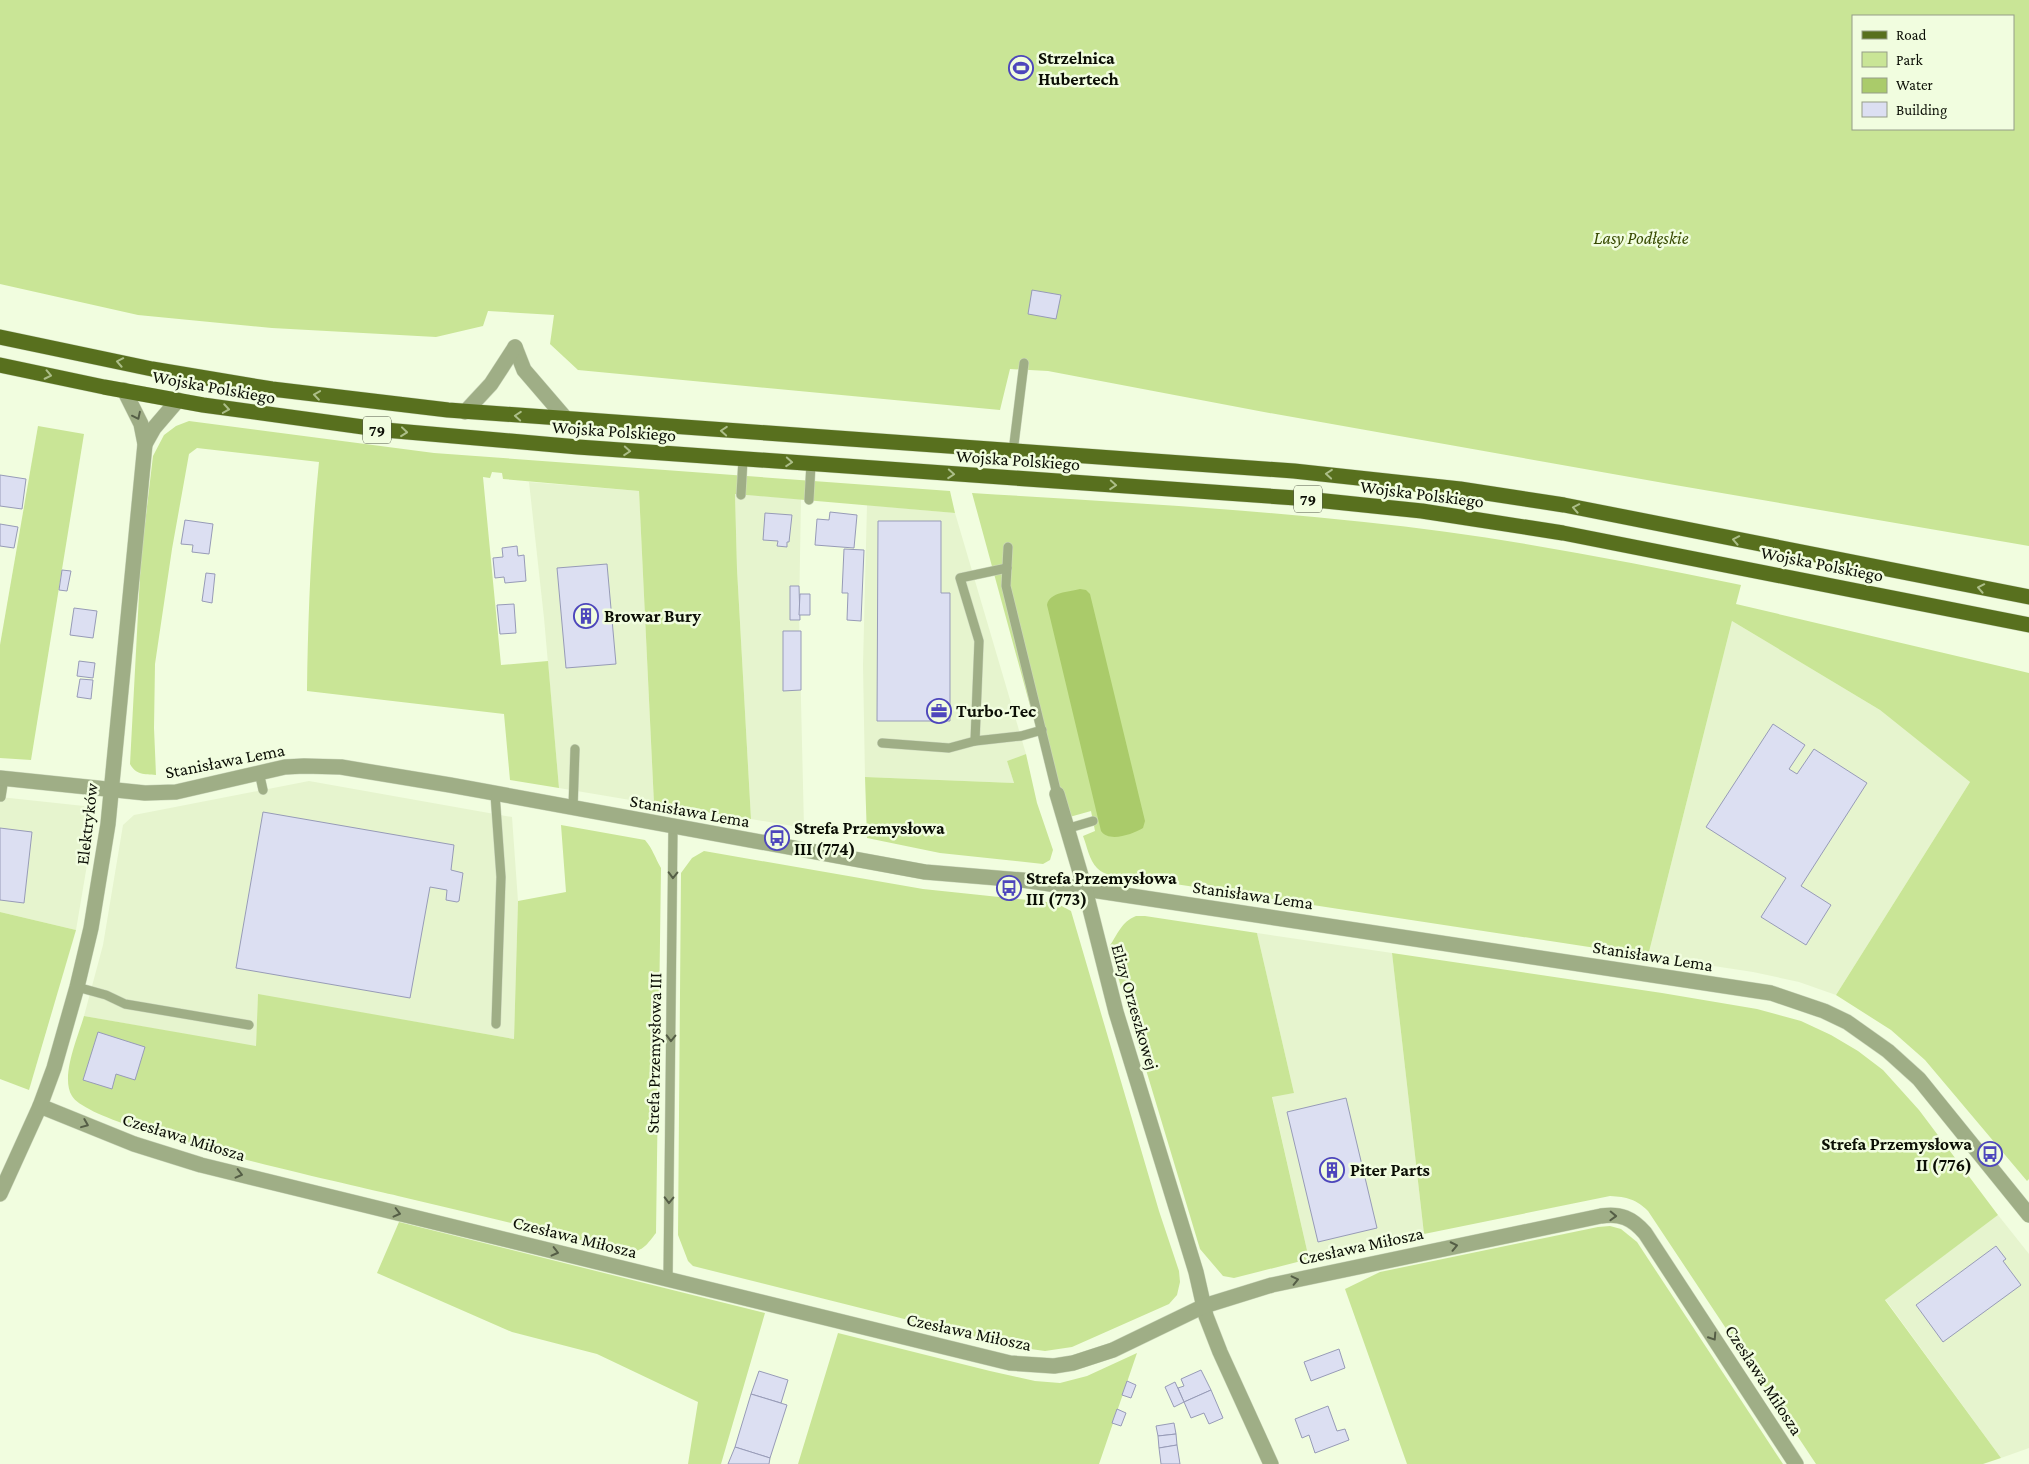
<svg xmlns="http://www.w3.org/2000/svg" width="2029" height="1464" font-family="'Crimson Pro',serif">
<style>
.built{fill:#e6f4ce}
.green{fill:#c9e596;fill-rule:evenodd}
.water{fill:#aacb6a}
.building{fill:#dcdff2;stroke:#979bb7}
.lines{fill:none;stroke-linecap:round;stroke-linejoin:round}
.service-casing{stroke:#ccd7bc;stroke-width:10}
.minor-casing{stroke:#ccd7bc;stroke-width:16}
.primary-casing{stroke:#ccd7bc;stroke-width:16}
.service{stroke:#9fae86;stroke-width:9}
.minor{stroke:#9fae86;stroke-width:15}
.primary{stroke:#58701e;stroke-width:15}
.oneway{stroke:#acbe88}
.oneway2{stroke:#555e46}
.labels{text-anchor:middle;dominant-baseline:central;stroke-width:5;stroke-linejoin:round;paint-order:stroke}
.shield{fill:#f1fddf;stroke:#505646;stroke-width:1}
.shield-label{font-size:16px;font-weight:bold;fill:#0b0e05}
.poi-label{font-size:18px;font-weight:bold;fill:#0b0e05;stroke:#f1fddf;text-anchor:start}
.park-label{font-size:18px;font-style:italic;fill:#374a00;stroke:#f1fddf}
.street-label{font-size:18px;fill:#0b0e05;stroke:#f1fddf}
</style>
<rect width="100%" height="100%" fill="#f1fddf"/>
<g class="built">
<polygon points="529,482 639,491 654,804 559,788 544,618"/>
<polygon points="735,494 801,499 799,615 804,828 751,819 737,569"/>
<polygon points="867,505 955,513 1026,754 1007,761 1014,783 865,777 863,665"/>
<polygon points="1732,621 1880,710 1970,782 1836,995 1799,982 1753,972 1648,956"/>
<polygon points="309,781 512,817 518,901 514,1039 258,995 256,1047 84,1016 103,945 123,825 134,815"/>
<polygon points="0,797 84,806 94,823 76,930 0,912"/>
<polygon points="1257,933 1392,953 1424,1234 1309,1259 1272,1096 1294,1093"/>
<polygon points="1998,1215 2029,1254 2029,1448 2001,1458 1885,1299"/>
</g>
<g class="green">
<path d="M0 0H2029V546L1675 485 1264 412 1048 371 1010 369 1000 410 578 370 550 344 554 315 488 311 483 326 436 337 272 328 138 315 0 284ZM1853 16H2013V129H1853Z"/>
<path d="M189 421 434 453 950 491 955 513 735 494 737 569 751 819 654 804 639 491 503 479 502 473 492 472 490 478 483 477 501 665 548 661 559 788 510 780 504 714 307 691C308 613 311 540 319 462L197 448 189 454 172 549 155 664 154 728 156 775C144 774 136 775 130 764L141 557 153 456 164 435 176 426Z"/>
<polygon points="38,426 84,434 31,760 0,758 0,645"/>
<path d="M972 493C1102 501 1234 508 1364 522 1491 535 1616 559 1741 585L1736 604 2029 673V1179L2027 1181 1925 1060 1891 1030 1836 995 1970 782 1880 710 1732 621 1648 956 1162 882C1146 880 1109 881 1097 868 1089 860 1087 846 1083 836L1095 831 1091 811 1066 818 1038 735Z"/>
<polygon points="1026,754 1037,803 1053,850 1050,860 1043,864 940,853 867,838 865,777 1014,783 1007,761"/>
<path d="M561 825 645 840C653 849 655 858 661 868L656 1233C648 1243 643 1252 629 1252 552 1233 475 1214 398 1196 348 1184 91 1129 72 1096 60 1077 78 1037 84 1016L256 1046 258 994 514 1039 518 901 566 892Z"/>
<polygon points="704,851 923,889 1056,903 1071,911 1159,1211 1179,1271 1180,1282 1177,1295 1169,1304 1072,1347 1045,1351 1016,1347 693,1266 688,1261 678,1235 681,873 692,858"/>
<polygon points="0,912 76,930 29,1090 0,1079"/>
<path d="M1136 916H1145L1257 933 1294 1093 1272 1097 1309 1259 1234 1278 1223 1276 1200 1249 1109 947C1118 934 1121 922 1136 916Z"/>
<path d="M1392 953 1662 993 1757 1009 1801 1021 1831 1035 1858 1051 1883 1070 1919 1110 1998 1215 1885 1300 2001 1458 1983 1464H1816L1648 1211C1636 1199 1627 1197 1610 1196L1424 1234Z"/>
<polygon points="399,1222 765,1313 721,1464 688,1464 698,1402 597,1354 512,1332 377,1273"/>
<polygon points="1610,1226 1621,1229 1637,1242 1783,1464 1407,1464 1345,1289 1380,1272 1598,1227"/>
<polygon points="838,1333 990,1371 1035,1381 1060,1383 1087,1376 1137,1353 1099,1464 798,1464"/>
</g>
<path class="water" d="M1080 589 1086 590 1090 594 1145 821 1143 828C1133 834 1109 843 1101 831L1047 605C1049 592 1069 592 1080 589Z"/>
<g class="building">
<polygon points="1032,290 1061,295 1056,319 1028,314"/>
<polygon points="0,475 26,479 22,509 0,506"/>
<polygon points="830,512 857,515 854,548 815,545 817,519 829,520"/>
<polygon points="765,513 792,515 789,542 787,542 787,547 777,546 778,541 763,540"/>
<polygon points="185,520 213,524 209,554 192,552 193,545 181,544"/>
<polygon points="878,521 941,521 941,593 950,593 950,721 877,721"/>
<polygon points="0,524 18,527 14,548 0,546"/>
<polygon points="517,546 518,556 524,555 526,581 505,583 504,577 495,578 493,558 503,557 502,548"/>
<polygon points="844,549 864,550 861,621 847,620 848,593 842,593"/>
<polygon points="607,564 616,664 566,668 557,568"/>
<polygon points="62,570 71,571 67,591 59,590"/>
<polygon points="206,573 215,574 212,603 202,601"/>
<polygon points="790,586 799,586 800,620 790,620"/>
<polygon points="800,594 810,594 810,615 799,615"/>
<polygon points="514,604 516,633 500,634 497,605"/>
<polygon points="74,608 97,611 93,638 70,635"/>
<polygon points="783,631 801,631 801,690 783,691"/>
<polygon points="79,661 95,663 93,678 77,676"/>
<polygon points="80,679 93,680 91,699 77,697"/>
<polygon points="1773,724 1805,745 1789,769 1797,774 1814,749 1867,783 1801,886 1831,905 1806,945 1761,917 1786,878 1706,827"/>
<polygon points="263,812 454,845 451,870 463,873 459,901 457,902 446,900 447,890 430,887 410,998 236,968"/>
<polygon points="0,828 32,832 24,903 0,900"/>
<polygon points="98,1032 145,1047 135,1080 116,1074 112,1089 83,1080"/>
<polygon points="1346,1098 1377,1228 1318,1242 1287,1112"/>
<polygon points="1996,1246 2006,1259 2003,1261 2021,1285 1943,1342 1916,1305"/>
<polygon points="1339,1349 1345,1368 1311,1381 1304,1362"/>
<polygon points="1201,1370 1211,1390 1184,1402 1178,1388 1184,1386 1181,1379"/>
<polygon points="759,1371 788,1380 781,1403 751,1394"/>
<polygon points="1127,1381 1136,1385 1131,1398 1122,1395"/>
<polygon points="1175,1382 1184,1402 1174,1407 1165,1387"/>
<polygon points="1211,1390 1223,1418 1209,1424 1204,1413 1191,1418 1184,1402"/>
<polygon points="751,1394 787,1405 770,1458 735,1447"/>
<polygon points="1328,1406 1337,1431 1345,1429 1349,1440 1315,1453 1309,1435 1302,1438 1295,1419"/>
<polygon points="1117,1409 1126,1413 1121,1426 1112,1423"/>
<polygon points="1174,1423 1176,1434 1158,1436 1156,1426"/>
<polygon points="1176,1434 1177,1445 1159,1448 1158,1436"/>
<polygon points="1177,1445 1180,1464 1161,1464 1159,1448"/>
<polygon points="735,1447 770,1458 769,1464 728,1464"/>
</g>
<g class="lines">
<defs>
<g id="service">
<polyline points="1013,452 1024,363"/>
<polyline points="741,495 743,459"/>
<polyline points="809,500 811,464"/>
<polyline points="1008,547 1006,586 1057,794"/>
<polyline points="1007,568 960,578 979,641 975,741 1021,736 1042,730"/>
<polyline points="882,743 949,748 975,741"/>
<polyline points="259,772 263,790"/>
<polyline points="495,794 501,877 496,1024"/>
<polyline points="1,797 4,778"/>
<polyline points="573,808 575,749"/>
<polyline points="1066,829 1093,821"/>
<polyline points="77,987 106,995 125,1004 249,1025"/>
<polyline points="668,1279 673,827"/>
</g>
<g id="minor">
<polyline points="515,347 524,370 567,420"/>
<polyline points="465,412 491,384 515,347"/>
<polyline points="145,444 154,428 178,400"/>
<polyline points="0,778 145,793 176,792 285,767 304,766 341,767 450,785 925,872 1022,880 1085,889 1771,993 1824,1011 1847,1022 1888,1051 1919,1079 2029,1215"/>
<polyline points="1057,794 1085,889 1116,1012 1196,1272 1206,1316 1220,1352 1271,1464"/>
<path d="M40 1106 134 1144 201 1165 1010 1363 1054 1366 1073 1363 1113 1350 1204 1306 1272 1285 1601 1216C1620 1213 1632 1218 1645 1233L1796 1464"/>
<polyline points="0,1194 40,1106 54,1068 77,987 91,928 108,824 145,444 141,424 124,390"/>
</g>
<g id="primary">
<polyline points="0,337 152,369 272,389 448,410 1294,471 1460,489 1564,505 2029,597"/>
<polyline points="0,365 104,387 203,405 385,430 578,447 1296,498 1422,511 1563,533 2029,625"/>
</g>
</defs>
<use href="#service" class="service-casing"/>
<use href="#minor" class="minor-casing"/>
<use href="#primary" class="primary-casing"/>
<use href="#service" class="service"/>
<use href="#minor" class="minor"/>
<use href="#primary" class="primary"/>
</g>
<defs><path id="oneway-chevron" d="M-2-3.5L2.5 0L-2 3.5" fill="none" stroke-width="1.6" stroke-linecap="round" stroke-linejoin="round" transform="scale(1.25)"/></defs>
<g class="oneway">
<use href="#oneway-chevron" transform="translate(120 362) rotate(-169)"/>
<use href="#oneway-chevron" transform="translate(48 375) rotate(12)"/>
<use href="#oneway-chevron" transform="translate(317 395) rotate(-172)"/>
<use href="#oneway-chevron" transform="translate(226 409) rotate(9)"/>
<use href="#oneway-chevron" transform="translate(518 416) rotate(-176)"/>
<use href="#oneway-chevron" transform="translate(724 431) rotate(-176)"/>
<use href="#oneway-chevron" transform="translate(404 432) rotate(6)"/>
<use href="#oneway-chevron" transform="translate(627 451) rotate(4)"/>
<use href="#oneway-chevron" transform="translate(789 462) rotate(4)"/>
<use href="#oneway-chevron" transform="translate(951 474) rotate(4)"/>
<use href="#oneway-chevron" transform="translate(1329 474) rotate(-175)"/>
<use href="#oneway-chevron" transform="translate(1113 485) rotate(4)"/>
<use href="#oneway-chevron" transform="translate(1576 508) rotate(-169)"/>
<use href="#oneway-chevron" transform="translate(1736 540) rotate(-169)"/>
<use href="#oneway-chevron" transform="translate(1981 588) rotate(-169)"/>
</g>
<g class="oneway2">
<use href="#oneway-chevron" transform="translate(137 416) rotate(64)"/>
<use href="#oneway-chevron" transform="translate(673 875) rotate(91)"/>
<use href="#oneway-chevron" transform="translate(671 1038) rotate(91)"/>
<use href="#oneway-chevron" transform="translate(85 1124) rotate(22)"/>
<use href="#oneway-chevron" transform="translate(239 1174) rotate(14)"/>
<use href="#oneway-chevron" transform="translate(669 1200) rotate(91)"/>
<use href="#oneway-chevron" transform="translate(397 1213) rotate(14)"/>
<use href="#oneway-chevron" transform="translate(1613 1216) rotate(2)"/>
<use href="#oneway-chevron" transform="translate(1454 1246) rotate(-12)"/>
<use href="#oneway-chevron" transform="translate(555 1252) rotate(14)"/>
<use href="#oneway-chevron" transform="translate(1295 1280) rotate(-13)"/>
<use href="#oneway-chevron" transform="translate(1713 1337) rotate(57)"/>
</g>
<defs>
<symbol id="stadium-ring" viewBox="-11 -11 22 22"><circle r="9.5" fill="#f1fddf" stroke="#4d46bc" stroke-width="1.5"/><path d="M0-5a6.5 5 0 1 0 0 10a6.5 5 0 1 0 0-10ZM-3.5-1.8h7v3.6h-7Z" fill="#4d46bc"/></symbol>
<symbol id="building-ring" viewBox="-11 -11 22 22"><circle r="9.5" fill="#f1fddf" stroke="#4d46bc" stroke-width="1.5"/><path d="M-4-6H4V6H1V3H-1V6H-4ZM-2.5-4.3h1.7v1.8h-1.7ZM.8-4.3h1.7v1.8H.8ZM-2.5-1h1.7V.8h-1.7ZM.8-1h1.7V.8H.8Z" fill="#4d46bc"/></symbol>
<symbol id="office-ring" viewBox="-11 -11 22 22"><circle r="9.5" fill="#f1fddf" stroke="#4d46bc" stroke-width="1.5"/><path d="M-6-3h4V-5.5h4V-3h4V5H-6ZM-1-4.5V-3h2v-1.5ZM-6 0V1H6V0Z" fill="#4d46bc"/></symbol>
<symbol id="bus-ring" viewBox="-11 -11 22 22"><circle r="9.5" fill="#f1fddf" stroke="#4d46bc" stroke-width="1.5"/><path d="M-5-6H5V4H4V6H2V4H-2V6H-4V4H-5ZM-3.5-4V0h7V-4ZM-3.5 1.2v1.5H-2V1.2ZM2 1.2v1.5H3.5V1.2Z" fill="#4d46bc"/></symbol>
</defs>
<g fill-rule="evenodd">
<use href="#stadium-ring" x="1007" y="54" width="28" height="28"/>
<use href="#building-ring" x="572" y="602" width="28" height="28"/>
<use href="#office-ring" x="925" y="697" width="28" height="28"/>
<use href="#bus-ring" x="763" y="824" width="28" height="28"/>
<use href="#bus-ring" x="995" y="874" width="28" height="28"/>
<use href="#bus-ring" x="1976" y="1140" width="28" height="28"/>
<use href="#building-ring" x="1318" y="1156" width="28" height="28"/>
</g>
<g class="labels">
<g class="shield">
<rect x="363" y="416.5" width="28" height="27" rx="4"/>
<rect x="1294" y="485.5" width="28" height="27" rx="4"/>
</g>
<g class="shield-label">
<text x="377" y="430">79</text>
<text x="1308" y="499">79</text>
</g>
<g class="poi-label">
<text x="1038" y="58">Strzelnica<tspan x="1038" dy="21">Hubertech</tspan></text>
<text x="604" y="616">Browar Bury</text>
<text x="956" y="711">Turbo-Tec</text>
<text x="794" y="828">Strefa Przemysłowa<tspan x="794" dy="21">III (774)</tspan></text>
<text x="1026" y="878">Strefa Przemysłowa<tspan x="1026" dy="21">III (773)</tspan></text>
<text x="1972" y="1144" text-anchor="end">Strefa Przemysłowa<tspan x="1972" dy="21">II (776)</tspan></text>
<text x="1350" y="1170">Piter Parts</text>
</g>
<g class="park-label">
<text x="1641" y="238">Lasy Podłęskie</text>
</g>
<g class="street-label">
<text transform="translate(214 387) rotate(10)">Wojska Polskiego</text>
<text transform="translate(614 431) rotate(4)">Wojska Polskiego</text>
<text transform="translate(1018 460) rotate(4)">Wojska Polskiego</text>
<text transform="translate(1422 494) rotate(7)">Wojska Polskiego</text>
<text transform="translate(1822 564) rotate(11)">Wojska Polskiego</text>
<text transform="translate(225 761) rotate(-11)">Stanisława Lema</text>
<text transform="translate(690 811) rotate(10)">Stanisława Lema</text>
<text transform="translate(87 824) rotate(-83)">Elektryków</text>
<text transform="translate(1253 895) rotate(8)">Stanisława Lema</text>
<text transform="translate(1653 956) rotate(9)">Stanisława Lema</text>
<text transform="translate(1135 1007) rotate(74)">Elizy Orzeszkowej</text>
<text transform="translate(654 1053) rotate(-89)">Strefa Przemysłowa III</text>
<text transform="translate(184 1137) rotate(17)">Czesława Miłosza</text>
<text transform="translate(575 1237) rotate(14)">Czesława Miłosza</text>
<text transform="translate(1361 1246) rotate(-12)">Czesława Miłosza</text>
<text transform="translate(969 1332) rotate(12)">Czesława Miłosza</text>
<text transform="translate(1764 1380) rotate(57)">Czesława Miłosza</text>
</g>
</g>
<rect x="1852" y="15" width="162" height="115" fill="#f1fddf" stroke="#959d88"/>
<rect x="1862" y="31" width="25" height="8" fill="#58701e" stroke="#959d88"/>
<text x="1896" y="40" font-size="15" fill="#0b0e05">Road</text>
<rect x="1862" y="52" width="25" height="15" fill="#c9e596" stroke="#959d88"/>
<text x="1896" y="65" font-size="15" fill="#0b0e05">Park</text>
<rect x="1862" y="78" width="25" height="15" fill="#aacb6a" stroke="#959d88"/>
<text x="1896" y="90" font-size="15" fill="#0b0e05">Water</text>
<rect x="1862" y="102" width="25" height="15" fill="#dcdff2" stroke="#959d88"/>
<text x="1896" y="115" font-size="15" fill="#0b0e05">Building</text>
</svg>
